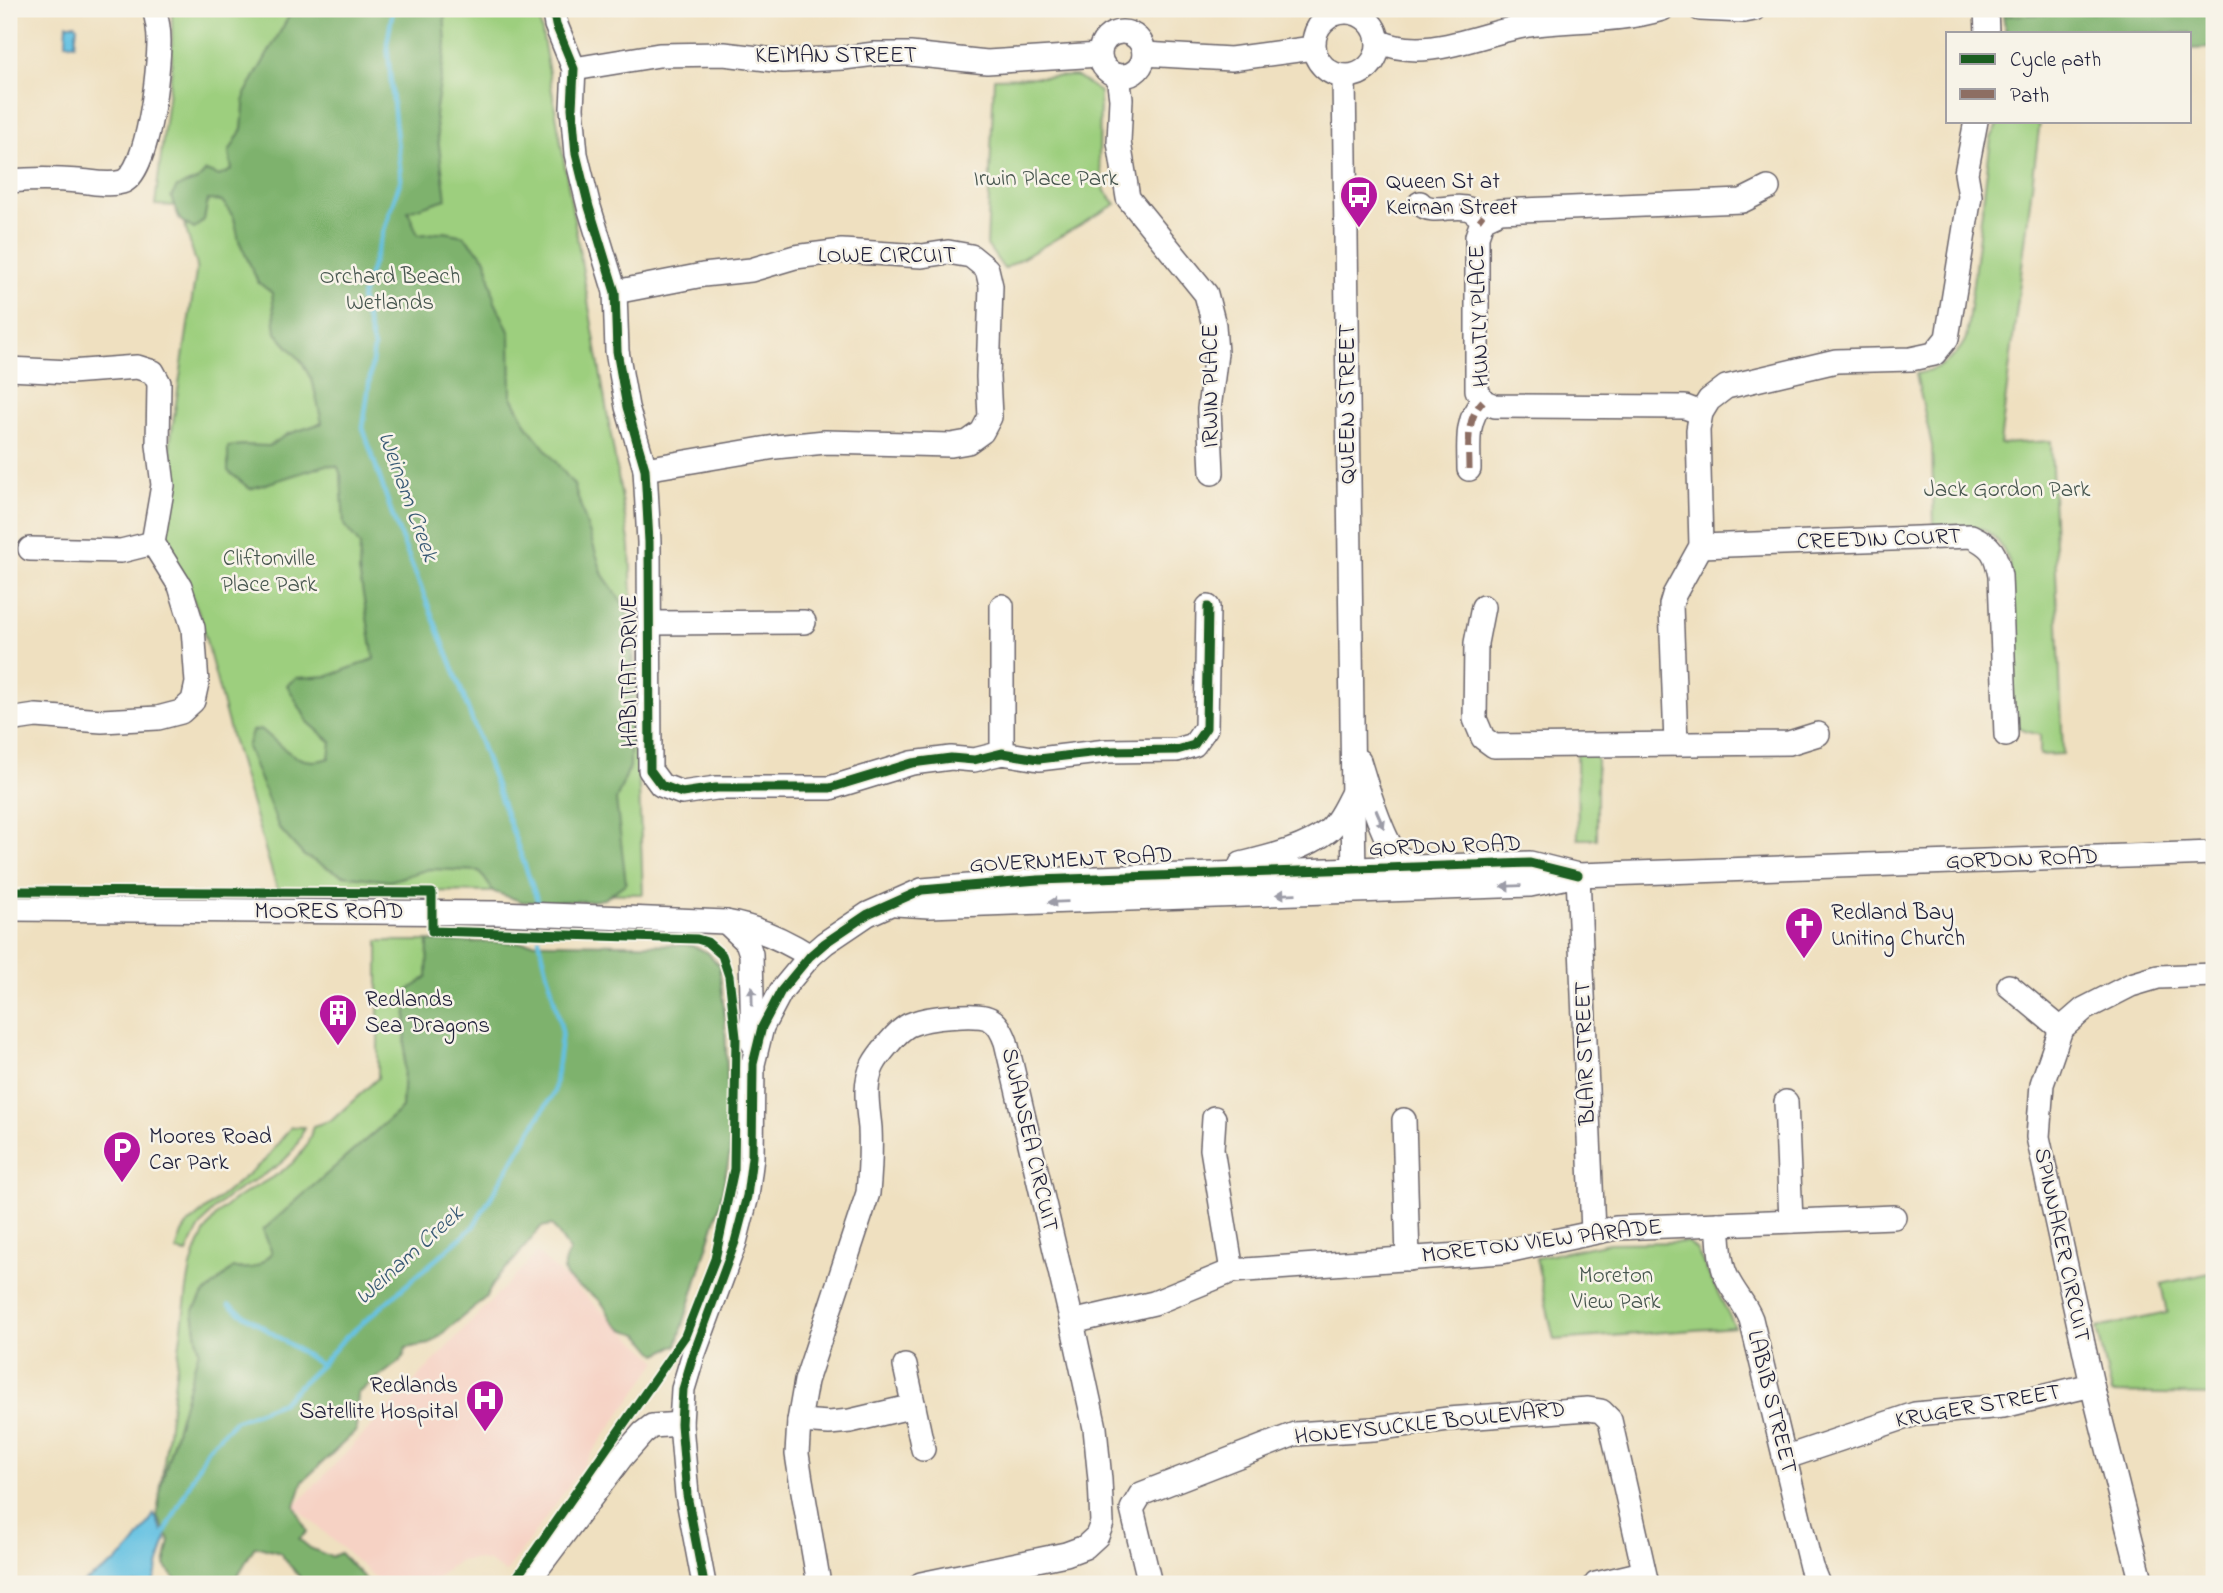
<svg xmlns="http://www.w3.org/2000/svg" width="2223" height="1593" font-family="'Indie Flower',sans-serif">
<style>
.built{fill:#f6d2c4}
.green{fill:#9dcf7e;stroke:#60785c;stroke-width:2}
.forest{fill:#7eb26d;stroke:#506a54;stroke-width:2}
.water{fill:#64c1e2;stroke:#43728e;stroke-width:2}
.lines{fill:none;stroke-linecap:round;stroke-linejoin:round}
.stream{stroke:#64c1e2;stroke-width:4.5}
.minor-casing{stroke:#6a646a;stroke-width:26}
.minor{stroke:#fff;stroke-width:23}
.quiet{stroke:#8d6e63;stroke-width:7;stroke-dasharray:14 7;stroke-linecap:butt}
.cycleway-casing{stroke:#f7f3e8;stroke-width:13}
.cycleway{stroke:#1b5e20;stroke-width:9}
.oneway{fill:#9c9ca7}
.labels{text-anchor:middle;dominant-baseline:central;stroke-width:5;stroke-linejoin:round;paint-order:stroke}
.street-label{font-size:23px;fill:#22223b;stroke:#f7f3e8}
.park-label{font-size:23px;fill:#47564f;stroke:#f7f3e8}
.poi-label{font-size:23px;fill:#22223b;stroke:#f7f3e8;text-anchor:start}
.water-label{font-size:24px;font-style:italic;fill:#395a75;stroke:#f7f3e8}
</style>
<rect width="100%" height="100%" fill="#f7f3e8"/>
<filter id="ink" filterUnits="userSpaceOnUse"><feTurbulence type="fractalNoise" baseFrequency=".0143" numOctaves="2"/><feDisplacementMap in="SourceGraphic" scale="14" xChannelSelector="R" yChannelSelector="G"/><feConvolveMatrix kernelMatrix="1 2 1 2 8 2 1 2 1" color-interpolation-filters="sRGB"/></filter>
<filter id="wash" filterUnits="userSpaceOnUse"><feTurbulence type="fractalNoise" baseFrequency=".00686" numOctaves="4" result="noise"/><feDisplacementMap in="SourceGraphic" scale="28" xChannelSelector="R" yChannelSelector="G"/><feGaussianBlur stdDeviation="1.57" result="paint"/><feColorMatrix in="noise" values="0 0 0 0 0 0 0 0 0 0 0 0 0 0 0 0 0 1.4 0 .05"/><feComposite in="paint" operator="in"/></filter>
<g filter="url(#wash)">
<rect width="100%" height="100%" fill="#efe0c0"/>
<polygon class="built" points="537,1253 658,1361 506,1573 489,1562 473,1559 460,1561 448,1568 432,1584 382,1584 295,1506"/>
<g class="green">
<polygon points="172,9 538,9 630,546 643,894 277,889 231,735 198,610 170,549 165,532 173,472 170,443 197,266 179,206 155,205 172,65"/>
<polygon points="2002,9 2164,9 2003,16"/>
<polygon points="1076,76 1100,92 1099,160 1105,191 1116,204 1004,269 987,245 994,78"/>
<path d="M2000 121H2040L2000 444 2051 441 2063 754 2040 755V735L2025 731 2012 722 2010 564C1994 522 1974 525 1934 526L1932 446 1916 374C1939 369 1955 360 1966 339L1991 138Z"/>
<polygon points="1577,753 1597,753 1597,839 1578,839"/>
<path d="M378 941H428V977L408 991 402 1108 264 1230 272 1253C258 1268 254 1270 233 1268L193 1312 199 1350 161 1484 188 1282C193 1252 205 1222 230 1203 263 1178 304 1172 313 1126L332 1120 378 1078Z"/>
<path d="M291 1127H304C293 1168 259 1174 228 1197 208 1212 196 1231 187 1253L176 1251 182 1233 188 1224 265 1160Z"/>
<polygon points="1687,1242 1696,1249 1735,1327 1554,1340 1536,1258 1609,1243"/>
<polygon points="2214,1272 2214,1395 2112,1393 2097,1328 2167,1313 2161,1284"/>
</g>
<g class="forest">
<path d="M293 9H444L446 45 435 115 446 199 408 211 418 235 445 232 464 236 486 259 495 302 510 333 511 395 528 427 574 485 603 575 627 609 631 647 630 766 616 800 626 883 604 899 591 901 523 902 494 892 479 871 429 869 390 881 342 875 304 856 279 828 247 747 252 731 261 729C283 747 298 769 329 758L331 742 308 722 287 685 296 678 329 676 374 659 359 571 360 545 344 525 341 476 338 467 326 465 250 489 228 471V447L241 445 269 446 288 434 322 423 313 383 302 362 276 333 272 293 258 282 239 241 234 218 222 201 208 200 204 220 194 229 180 220 171 197 177 187 198 180 206 171 219 176 232 170 229 152 242 129 245 94Z"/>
<polygon points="2164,9 2214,9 2214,48 2190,49 2190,33 2006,33 2003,16"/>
<path d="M428 941 691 945 707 952 719 965 725 1019 730 1153 719 1208 677 1345 657 1354C650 1349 644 1337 638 1334 628 1330 621 1331 614 1322 608 1315 605 1304 598 1299 582 1286 550 1280 570 1251L552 1225 541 1227 510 1265 499 1275 485 1298 430 1344 406 1348 403 1359 358 1393 356 1431 303 1481 295 1506 307 1532 299 1539 310 1548 331 1557 340 1553 370 1584H325L322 1581 305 1584 280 1553 255 1546 233 1584H184L177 1581 165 1565 170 1541 157 1516 161 1485 199 1350 193 1312 202 1296 233 1268C254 1270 258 1268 272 1253L263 1230 402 1108 408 991 427 977Z"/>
</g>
<g class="water">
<polygon points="67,24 75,24 77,26 75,44 66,43"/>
<path d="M154 1514 166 1539 154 1580 155 1584H81C121 1560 130 1555 154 1514Z"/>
</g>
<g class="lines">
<g class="stream">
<polyline points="393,9 387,44 401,179 361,299 374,348 363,428 394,520 454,670 538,902"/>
<polyline points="229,1305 321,1365"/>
<polyline points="164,1535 207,1449 235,1421 282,1402 321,1365 342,1341 473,1227 554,1092 562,1031 539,939"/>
</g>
</g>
</g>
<g filter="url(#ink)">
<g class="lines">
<defs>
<g id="minor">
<polyline points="553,9 556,25 574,69 572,108 576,154 589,207 615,292 617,351 627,407 645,469 649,542 650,770 661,785 682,793 716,788 830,788 912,763 951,758 974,760 1002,753 1039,759 1107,751 1177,750 1194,745 1206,728 1208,607"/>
<polyline points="1700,9 1744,11 1754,9"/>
<polyline points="1986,9 1987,33"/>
<circle cx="1346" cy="44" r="32"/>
<circle cx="1122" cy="54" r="22"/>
<path d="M1378 41C1427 63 1480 33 1529 25 1574 19 1619 22 1662 9"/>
<polyline points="1144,54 1231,59 1313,48"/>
<polyline points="574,69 659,55 724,54 783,61 843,58 875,54 910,54 987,62 1099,55"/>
<polyline points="1118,76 1121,99 1119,142 1128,198 1206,294 1214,325 1216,353 1209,409 1212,473"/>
<polyline points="1344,76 1354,882"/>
<path d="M9 181C32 179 55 179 79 181 93 182 108 186 122 182 149 174 159 67 159 41 159 30 157 19 154 9"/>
<path d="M1420 203C1431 216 1454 203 1469 209 1474 211 1479 216 1483 219"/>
<polyline points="615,292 703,275 751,270 795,257 842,251 922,256 948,252 971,256 987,269 991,286 988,377 990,417 982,432 968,442 951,445 825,442 775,447 645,469"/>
<polyline points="9,369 70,372 137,367 153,372 159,383 158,445 163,485 153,543 180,586 193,628 197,683 193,701 181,712 158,718 102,721 36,716 9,720"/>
<polyline points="1701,413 1685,407 1495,406 1483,401 1477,390 1477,236 1483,219 1500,211 1742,201 1768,188"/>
<path d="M1469 469C1469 445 1465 420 1483 401"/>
<path d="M1701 546 1971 536C1992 546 1996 553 2000 576L2006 735"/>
<polyline points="30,549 121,551 153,543"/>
<polyline points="1002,606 1002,753"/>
<polyline points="1483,607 1476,643 1475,719 1483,738 1494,746 1789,743 1818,734"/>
<polyline points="649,623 804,622"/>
<polyline points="1676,744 1671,605 1674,595 1701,546 1698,430 1701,413 1709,400 1726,387 1836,361 1911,359 1934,354 1947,338 1970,196 1966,173 1976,121"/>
<path d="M1359 761C1365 782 1383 839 1396 854 1401 859 1409 862 1415 866"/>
<path d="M1241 864C1269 857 1305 849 1328 831 1339 822 1345 807 1352 794"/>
<polyline points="1578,875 1593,1232"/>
<polyline points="896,904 929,906 1530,885 1578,875 2214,853"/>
<path d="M9 909 498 913 726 922C757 927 783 939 810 956"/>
<polyline points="726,922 747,942 751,954 753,1043"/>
<polyline points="2009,986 2061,1029"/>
<polyline points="1786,1102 1791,1221"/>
<polyline points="1214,1118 1212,1149 1232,1271"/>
<polyline points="1404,1120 1408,1259"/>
<path d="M1718 1224C1720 1243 1719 1263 1728 1280 1735 1294 1745 1304 1751 1319L1811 1567 1818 1584"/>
<polyline points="1072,1322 1154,1303 1232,1271 1502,1252 1616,1228 1894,1217"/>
<polyline points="905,1366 923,1449"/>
<polyline points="799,1421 829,1423 850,1421 914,1406"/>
<polyline points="1784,1458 1915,1414 2003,1406 2092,1385"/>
<polyline points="526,1584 620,1459 643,1433 652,1426 681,1424"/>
<polyline points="704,1584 687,1495 681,1424 683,1389 693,1356 735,1242 747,1196 752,1157 753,1064 762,1027 781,991 810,956 825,943 868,914 922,890 1038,880 1530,863 1578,875"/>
<path d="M819 1584 801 1480 797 1454 799 1421 806 1381 868 1193C870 1171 871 1150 870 1128 868 1107 863 1085 873 1065 877 1057 883 1050 889 1043 894 1037 901 1029 909 1025 925 1018 944 1017 962 1016 988 1015 997 1017 1006 1042L1072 1322 1095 1428 1100 1480 1102 1523 1097 1536 1085 1547 1066 1554 921 1584"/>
<polyline points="1150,1584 1132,1509 1141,1494 1295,1434 1373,1429 1448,1419 1588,1409 1601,1411 1610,1420 1647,1584"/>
<polyline points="1596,1584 1643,1573"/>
<polyline points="2142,1584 2092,1385 2038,1137 2042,1084 2061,1029 2084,1009 2131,985 2158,977 2214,975"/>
</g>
</defs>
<use href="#minor" class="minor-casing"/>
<use href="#minor" class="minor"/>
<g class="quiet">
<path d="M1420 203C1431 216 1454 203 1469 209 1474 211 1479 216 1483 219"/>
<path d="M1469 469C1469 445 1465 420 1483 401"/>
</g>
<defs>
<g id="cycleway">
<polyline points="553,9 556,25 574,69 572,108 576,154 589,207 615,292 617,351 627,407 645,469 649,542 650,770 661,785 682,793 716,788 830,788 912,763 951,758 974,760 1002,753 1039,759 1107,751 1177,750 1194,745 1206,728 1208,607"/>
<polyline points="9,891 432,893 432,931 697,939 707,942 722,955 729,976 736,1037 734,1169 715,1259 685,1336 512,1584"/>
<polyline points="704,1584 687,1495 681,1424 683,1389 693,1356 735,1242 747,1196 752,1157 753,1064 762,1027 781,991 810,956 825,943 868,914 922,890 1038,880 1530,863 1578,875"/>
</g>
</defs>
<use href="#cycleway" class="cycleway-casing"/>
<use href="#cycleway" class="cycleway"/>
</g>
<defs><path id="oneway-solid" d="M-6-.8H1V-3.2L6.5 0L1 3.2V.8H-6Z" transform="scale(1.75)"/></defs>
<g class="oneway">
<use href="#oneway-solid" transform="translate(1380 819) rotate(67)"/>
<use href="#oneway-solid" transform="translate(1511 886) rotate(178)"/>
<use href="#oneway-solid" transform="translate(1286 894) rotate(178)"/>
<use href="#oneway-solid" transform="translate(1058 902) rotate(178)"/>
<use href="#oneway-solid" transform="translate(752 996) rotate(-91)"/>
</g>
</g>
<defs>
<symbol id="bus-pin" viewBox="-11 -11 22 30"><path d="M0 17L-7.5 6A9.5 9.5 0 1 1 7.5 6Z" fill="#b5179e" stroke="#f7f3e8"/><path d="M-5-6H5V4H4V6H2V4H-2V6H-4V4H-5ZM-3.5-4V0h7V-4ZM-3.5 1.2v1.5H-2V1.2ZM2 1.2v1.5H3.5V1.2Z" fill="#fff"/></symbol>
<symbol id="church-pin" viewBox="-11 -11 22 30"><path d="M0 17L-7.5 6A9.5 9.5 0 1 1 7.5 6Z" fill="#b5179e" stroke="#f7f3e8"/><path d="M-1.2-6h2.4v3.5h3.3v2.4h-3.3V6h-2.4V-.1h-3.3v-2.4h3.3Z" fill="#fff"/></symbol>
<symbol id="building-pin" viewBox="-11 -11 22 30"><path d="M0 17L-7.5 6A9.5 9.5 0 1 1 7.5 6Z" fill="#b5179e" stroke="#f7f3e8"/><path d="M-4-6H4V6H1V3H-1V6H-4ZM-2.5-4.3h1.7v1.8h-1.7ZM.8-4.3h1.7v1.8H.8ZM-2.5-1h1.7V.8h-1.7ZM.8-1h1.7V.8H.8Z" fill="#fff"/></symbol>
<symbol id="parking-pin" viewBox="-11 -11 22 30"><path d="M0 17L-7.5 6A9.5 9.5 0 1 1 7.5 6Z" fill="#b5179e" stroke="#f7f3e8"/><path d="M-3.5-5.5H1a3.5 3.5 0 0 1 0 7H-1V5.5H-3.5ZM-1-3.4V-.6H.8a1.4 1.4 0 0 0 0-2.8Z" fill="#fff"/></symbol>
<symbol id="hospital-pin" viewBox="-11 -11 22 30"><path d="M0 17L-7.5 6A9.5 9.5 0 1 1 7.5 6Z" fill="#b5179e" stroke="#f7f3e8"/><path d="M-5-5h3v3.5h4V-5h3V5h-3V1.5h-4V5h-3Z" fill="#fff"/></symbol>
</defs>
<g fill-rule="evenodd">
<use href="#bus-pin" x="1337" y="173" width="44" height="60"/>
<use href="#church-pin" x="1782" y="904" width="44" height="60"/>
<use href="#building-pin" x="316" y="991" width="44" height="60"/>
<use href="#parking-pin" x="100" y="1128" width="44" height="60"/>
<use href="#hospital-pin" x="463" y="1377" width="44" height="60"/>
</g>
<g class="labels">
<g class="street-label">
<text x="836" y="56">KEIMAN STREET</text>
<text x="887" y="256">LOWE CIRCUIT</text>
<text transform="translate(1480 316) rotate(-92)">HUNTLY PLACE</text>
<text transform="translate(1211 386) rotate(-90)">IRWIN PLACE</text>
<text transform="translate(1348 404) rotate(-90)">QUEEN STREET</text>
<text transform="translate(1879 540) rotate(-2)">CREEDIN COURT</text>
<text transform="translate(630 671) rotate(-90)">HABITAT DRIVE</text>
<text transform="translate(1445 847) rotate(-2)">GORDON ROAD</text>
<text transform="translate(2022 860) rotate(-2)">GORDON ROAD</text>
<text transform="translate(1071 861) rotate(-3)">GOVERNMENT ROAD</text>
<text x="329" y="912">MOORES ROAD</text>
<text transform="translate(1586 1053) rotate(-92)">BLAIR STREET</text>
<text transform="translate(1029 1140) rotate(77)">SWANSEA CIRCUIT</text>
<text transform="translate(1542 1242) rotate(-7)">MORETON VIEW PARADE</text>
<text transform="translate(2061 1245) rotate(78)">SPINNAKER CIRCUIT</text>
<text transform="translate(1771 1402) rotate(76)">LABIB STREET</text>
<text transform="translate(1978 1407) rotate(-10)">KRUGER STREET</text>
<text transform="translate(1430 1424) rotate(-6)">HONEYSUCKLE BOULEVARD</text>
</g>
<g class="park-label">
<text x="1046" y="179">Irwin Place Park</text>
<text x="390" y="277">Orchard Beach<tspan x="390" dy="26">Wetlands</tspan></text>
<text x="2007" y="490">Jack Gordon Park</text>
<text x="269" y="559">Cliftonville<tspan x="269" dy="26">Place Park</tspan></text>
<text x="1616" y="1276">Moreton<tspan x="1616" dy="26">View Park</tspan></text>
</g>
<g class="poi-label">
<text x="1386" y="182">Queen St at<tspan x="1386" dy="26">Keirnan Street</tspan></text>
<text x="1831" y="913">Redland Bay<tspan x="1831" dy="26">Uniting Church</tspan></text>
<text x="365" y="1000">Redlands<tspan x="365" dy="26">Sea Dragons</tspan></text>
<text x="149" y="1137">Moores Road<tspan x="149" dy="26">Car Park</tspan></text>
<text x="458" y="1386" text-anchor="end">Redlands<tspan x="458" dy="26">Satellite Hospital</tspan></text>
</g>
<g class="water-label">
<text transform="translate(407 497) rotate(70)">Weinam Creek</text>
<text transform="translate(410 1256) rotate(-42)">Weinam Creek</text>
</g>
</g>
<rect width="2223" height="1593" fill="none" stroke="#f7f3e8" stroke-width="35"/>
<rect x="1946" y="32" width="245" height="91" fill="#f7f3e8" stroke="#a29fa3" stroke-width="2"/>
<rect x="1960" y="54" width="35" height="10" fill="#1b5e20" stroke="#a29fa3" stroke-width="2"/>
<text x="2010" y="66" font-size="21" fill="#22223b">Cycle path</text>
<rect x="1960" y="89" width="35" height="10" fill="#8d6e63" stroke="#a29fa3" stroke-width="2"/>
<text x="2010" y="102" font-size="21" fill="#22223b">Path</text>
</svg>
